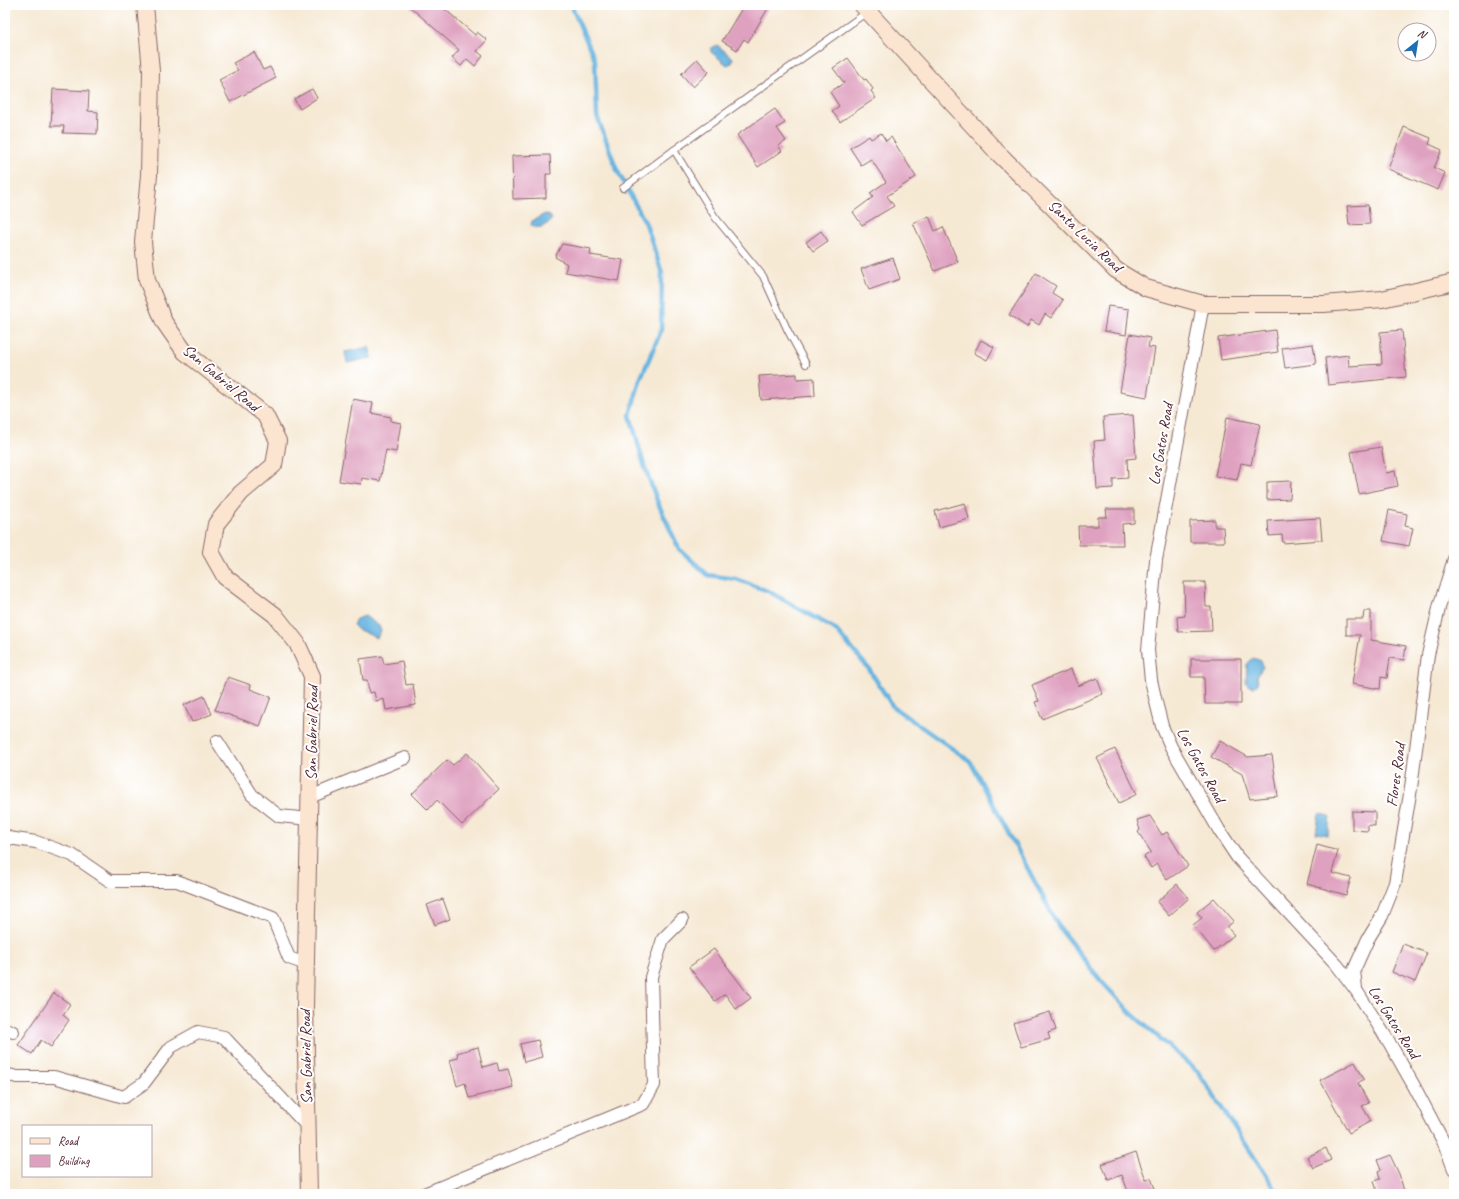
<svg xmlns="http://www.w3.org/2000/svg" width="1459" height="1199" font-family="Caveat,sans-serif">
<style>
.water{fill:#66b4e0;stroke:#586a86}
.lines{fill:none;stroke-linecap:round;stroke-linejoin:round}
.stream{stroke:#66b4e0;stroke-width:4.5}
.building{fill:#dfa1c0}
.lane-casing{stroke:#866666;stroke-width:8}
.street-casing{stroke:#866666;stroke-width:14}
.secondary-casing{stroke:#866666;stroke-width:18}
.lane{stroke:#fff;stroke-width:6}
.street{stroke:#fff;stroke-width:12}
.secondary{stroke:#fce5d0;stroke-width:16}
.labels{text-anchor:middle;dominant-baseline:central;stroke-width:4;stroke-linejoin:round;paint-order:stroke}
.street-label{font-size:16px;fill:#4a1f2b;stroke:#fff}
</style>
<rect width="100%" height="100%" fill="#fff"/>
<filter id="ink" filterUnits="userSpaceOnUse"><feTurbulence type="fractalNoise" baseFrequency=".025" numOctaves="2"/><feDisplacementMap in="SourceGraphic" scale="8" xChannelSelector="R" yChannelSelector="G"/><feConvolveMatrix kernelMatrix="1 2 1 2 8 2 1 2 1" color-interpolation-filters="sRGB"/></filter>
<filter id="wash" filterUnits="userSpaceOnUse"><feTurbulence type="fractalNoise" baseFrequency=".012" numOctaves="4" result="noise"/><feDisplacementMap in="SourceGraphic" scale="16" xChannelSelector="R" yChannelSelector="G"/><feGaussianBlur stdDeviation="0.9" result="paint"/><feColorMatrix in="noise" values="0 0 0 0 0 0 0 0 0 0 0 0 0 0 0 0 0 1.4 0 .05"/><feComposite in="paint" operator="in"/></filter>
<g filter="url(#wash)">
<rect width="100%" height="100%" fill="#f6e9d4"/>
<g class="water">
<polygon points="717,45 733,58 732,63 727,65 711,52 711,48"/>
<path d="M545 214 550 216 552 219C548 225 537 231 531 225L532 221Z"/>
<polygon points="369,347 372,358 347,363 345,352"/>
<polygon points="365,616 379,626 381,631 377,638 357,629 353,625 356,619"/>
<polygon points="1253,658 1261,661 1263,667 1257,676 1258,684 1254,687 1249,686 1246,683 1247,664"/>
<polygon points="1319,814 1330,816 1328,835 1316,833"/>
</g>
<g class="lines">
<polyline class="stream" points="571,5 595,60 597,116 617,170 646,224 662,273 661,331 640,380 630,415 644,465 658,503 679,549 708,575 736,579 768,591 835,629 869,669 893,707 970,761 1060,929 1101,981 1131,1013 1198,1072 1276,1190 1276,1194"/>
</g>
<g id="blocks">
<g class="building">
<polygon points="408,5 440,5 475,35 477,32 487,40 477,51 483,56 475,66 467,59 461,66 452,58 459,50"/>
<polygon points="744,5 770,5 748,42 744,39 737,50 722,41"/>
<polygon points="254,52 263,70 270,67 276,78 230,102 219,80 238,70 233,63"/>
<polygon points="848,58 864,80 866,79 873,89 871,91 876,98 840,122 832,111 839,106 830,92 844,83 833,68"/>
<polygon points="697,59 709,72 693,87 681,74"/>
<polygon points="53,89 89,91 88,111 98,112 97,134 63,133 64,126 51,126"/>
<polygon points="312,89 317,98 300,109 294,99"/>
<polygon points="775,109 785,123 777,128 786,141 778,146 782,151 758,167 737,135"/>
<polygon points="1404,127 1431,138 1429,144 1442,150 1434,168 1445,173 1438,190 1388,169"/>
<polygon points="881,133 886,141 891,137 916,177 887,196 894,206 862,225 853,212 873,197 870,193 886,182 871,159 861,165 850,148 869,136 871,139"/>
<polygon points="550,155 551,174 546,174 546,198 513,199 512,156"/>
<polygon points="1368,205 1370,224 1349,225 1347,206"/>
<polygon points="929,216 935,231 943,227 958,262 935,271 913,223"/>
<polygon points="821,231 828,241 813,251 806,242"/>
<polygon points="562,244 591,249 590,255 623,260 619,281 565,272 567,264 555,257"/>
<polygon points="893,258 900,279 869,290 861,269"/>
<polygon points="1036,273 1056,286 1052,293 1063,300 1051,318 1045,314 1039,325 1031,320 1027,327 1009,315"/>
<polygon points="1108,306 1129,309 1126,335 1104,331"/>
<polygon points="1275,330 1278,352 1221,360 1218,338"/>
<polygon points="1402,330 1406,377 1328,385 1325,358 1348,355 1349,366 1382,364 1380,332"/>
<polygon points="1130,334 1150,338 1148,347 1155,348 1147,397 1120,392"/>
<polygon points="981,340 994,347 987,360 974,353"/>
<polygon points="1313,344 1316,364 1285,368 1282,348"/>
<polygon points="797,374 797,379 814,378 815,396 761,400 759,376"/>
<polygon points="353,399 373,403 371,413 391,417 391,421 401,423 396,452 386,450 380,481 362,478 361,484 339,481"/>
<polygon points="1133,415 1136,458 1127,459 1128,478 1113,479 1113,488 1097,489 1094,441 1105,440 1103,417"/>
<polygon points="1227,417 1260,424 1251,465 1241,463 1237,480 1215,476"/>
<polygon points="1381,447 1386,473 1395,471 1398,486 1359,494 1351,452"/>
<polygon points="1291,481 1290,499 1267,500 1267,482"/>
<polygon points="965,503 969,519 939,527 935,511"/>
<polygon points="1106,509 1134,509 1134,523 1122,524 1123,545 1079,545 1078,526 1098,526 1098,517 1107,517"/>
<polygon points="1389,510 1407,514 1405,526 1413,528 1409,546 1383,541"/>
<polygon points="1320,518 1322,540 1283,543 1282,535 1269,536 1268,521"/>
<polygon points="1215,520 1215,527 1223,527 1224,542 1190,542 1190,521"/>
<polygon points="1184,582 1205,582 1206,607 1211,607 1212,631 1178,632 1177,617 1185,616"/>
<polygon points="1364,611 1371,611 1371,640 1406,646 1404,660 1390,658 1387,678 1381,677 1380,689 1352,684 1360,635 1346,635 1346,619 1363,619"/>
<polygon points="382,656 384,664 402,661 406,685 413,684 416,705 386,710 384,699 376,701 374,692 369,693 367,680 363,680 360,659"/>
<polygon points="1191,659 1241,659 1241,704 1205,704 1204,677 1191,677"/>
<polygon points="1071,669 1078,686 1097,678 1103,694 1042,719 1035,702 1039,701 1032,685"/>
<polygon points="228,677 251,685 250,689 271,697 260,726 215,710"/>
<polygon points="204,696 212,714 192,722 184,705"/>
<polygon points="1220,741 1248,757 1272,755 1278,796 1250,799 1242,774 1211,757"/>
<polygon points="1115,749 1137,794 1119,803 1097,758"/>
<polygon points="467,753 499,789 462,825 437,800 428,810 412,794 447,760 453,765"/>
<polygon points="1352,811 1375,812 1375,826 1368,825 1368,831 1352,830"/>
<polygon points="1150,816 1162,835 1167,832 1188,866 1167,880 1157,864 1151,868 1144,857 1151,852 1138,832 1140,830 1137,820"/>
<polygon points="1317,845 1338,851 1332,873 1351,878 1346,895 1307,884"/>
<polygon points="1177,884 1189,898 1169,916 1157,902"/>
<polygon points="1214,898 1234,921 1227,927 1234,935 1214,951 1193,925 1202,918 1197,912"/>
<polygon points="443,899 450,919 435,925 427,905"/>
<polygon points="1403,944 1427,953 1415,982 1392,972"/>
<polygon points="714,949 751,998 736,1009 725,994 715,1001 689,967"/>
<polygon points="54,993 70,1004 63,1015 69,1020 51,1047 41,1040 32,1054 18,1045"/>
<polygon points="1050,1012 1056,1030 1048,1033 1050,1039 1021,1047 1013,1023"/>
<polygon points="538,1040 542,1057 524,1062 520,1044"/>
<polygon points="478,1047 483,1067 497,1063 499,1071 508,1069 513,1087 469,1098 465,1083 457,1086 450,1060 458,1058 457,1053"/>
<polygon points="1355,1062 1364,1079 1358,1083 1369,1103 1362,1106 1371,1121 1349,1133 1320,1080"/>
<polygon points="1326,1148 1331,1160 1313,1168 1307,1157"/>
<polygon points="1136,1152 1146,1180 1151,1178 1157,1194 1129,1194 1122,1175 1108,1180 1102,1164"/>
<polygon points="1390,1155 1399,1174 1405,1194 1378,1194 1374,1181 1380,1179 1378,1171 1381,1170 1377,1160"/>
</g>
</g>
</g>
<g filter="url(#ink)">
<use href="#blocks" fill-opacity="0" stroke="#866666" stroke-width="1"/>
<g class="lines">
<defs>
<g id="lane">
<polyline points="623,188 674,150"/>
<polyline points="806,364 788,331 763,276 715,217 674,150 867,12"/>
</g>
<g id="street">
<polyline points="1203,304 1156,560 1148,650 1151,680 1156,702 1162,726 1171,747 1219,830 1237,857 1337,965 1356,990 1389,1042 1414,1086 1444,1143 1454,1169"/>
<polyline points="217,741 252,795 279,816 310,819"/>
<polyline points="310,797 405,758"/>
<polyline points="5,835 8,838 36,842 72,855 110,881 177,881 273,918 289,958 306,964"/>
<polyline points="1356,989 1354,970 1368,939 1382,916 1395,883 1411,788 1428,655 1440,604 1454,559"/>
<polyline points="5,1029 13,1032"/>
<polyline points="5,1074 17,1077 54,1077 124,1097 144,1083 171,1047 198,1032 224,1037 307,1126"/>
<polyline points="424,1194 643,1104 654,1085 651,977 663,939 682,920"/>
</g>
<g id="secondary">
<polyline points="145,5 151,71 149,175 143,242 147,280 164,322 185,352 265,415 278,441 274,465 241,493 216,524 211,552 225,577 275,615 297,643 312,676 305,1007 309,1194"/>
<polyline points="862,5 996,151 1116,270 1146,288 1203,304 1324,304 1382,299 1454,282"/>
</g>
</defs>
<use href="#lane" class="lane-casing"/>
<use href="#street" class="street-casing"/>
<use href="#secondary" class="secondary-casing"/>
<use href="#lane" class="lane"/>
<use href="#street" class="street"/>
<use href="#secondary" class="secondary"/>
</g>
</g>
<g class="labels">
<g class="street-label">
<text transform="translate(1085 236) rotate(44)">Santa Lucia Road</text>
<text transform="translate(221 378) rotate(40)">San Gabriel Road</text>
<text transform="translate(1161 444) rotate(-80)">Los Gatos Road</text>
<text transform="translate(312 733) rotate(-89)">San Gabriel Road</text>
<text transform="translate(1201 765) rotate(61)">Los Gatos Road</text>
<text transform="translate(1396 775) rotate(-82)">Flores Road</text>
<text transform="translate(1394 1022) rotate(58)">Los Gatos Road</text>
<text transform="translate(306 1057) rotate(-91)">San Gabriel Road</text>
</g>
</g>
<rect width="1459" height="1199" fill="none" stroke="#fff" stroke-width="20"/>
<rect x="22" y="1125" width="130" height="52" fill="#ffffff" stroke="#b7a5aa"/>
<rect x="30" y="1138" width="20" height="6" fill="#fce5d0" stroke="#b7a5aa"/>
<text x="58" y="1145" font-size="12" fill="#4a1f2b">Road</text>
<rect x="30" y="1155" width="20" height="12" fill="#dfa1c0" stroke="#b7a5aa"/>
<text x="58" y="1165" font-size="12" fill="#4a1f2b">Building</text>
<g transform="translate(1417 42) rotate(30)"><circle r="19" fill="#ffffff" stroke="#b7a5aa"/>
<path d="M0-3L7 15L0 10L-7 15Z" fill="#1f6fb2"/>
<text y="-6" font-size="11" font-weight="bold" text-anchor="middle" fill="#4a1f2b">N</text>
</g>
</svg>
